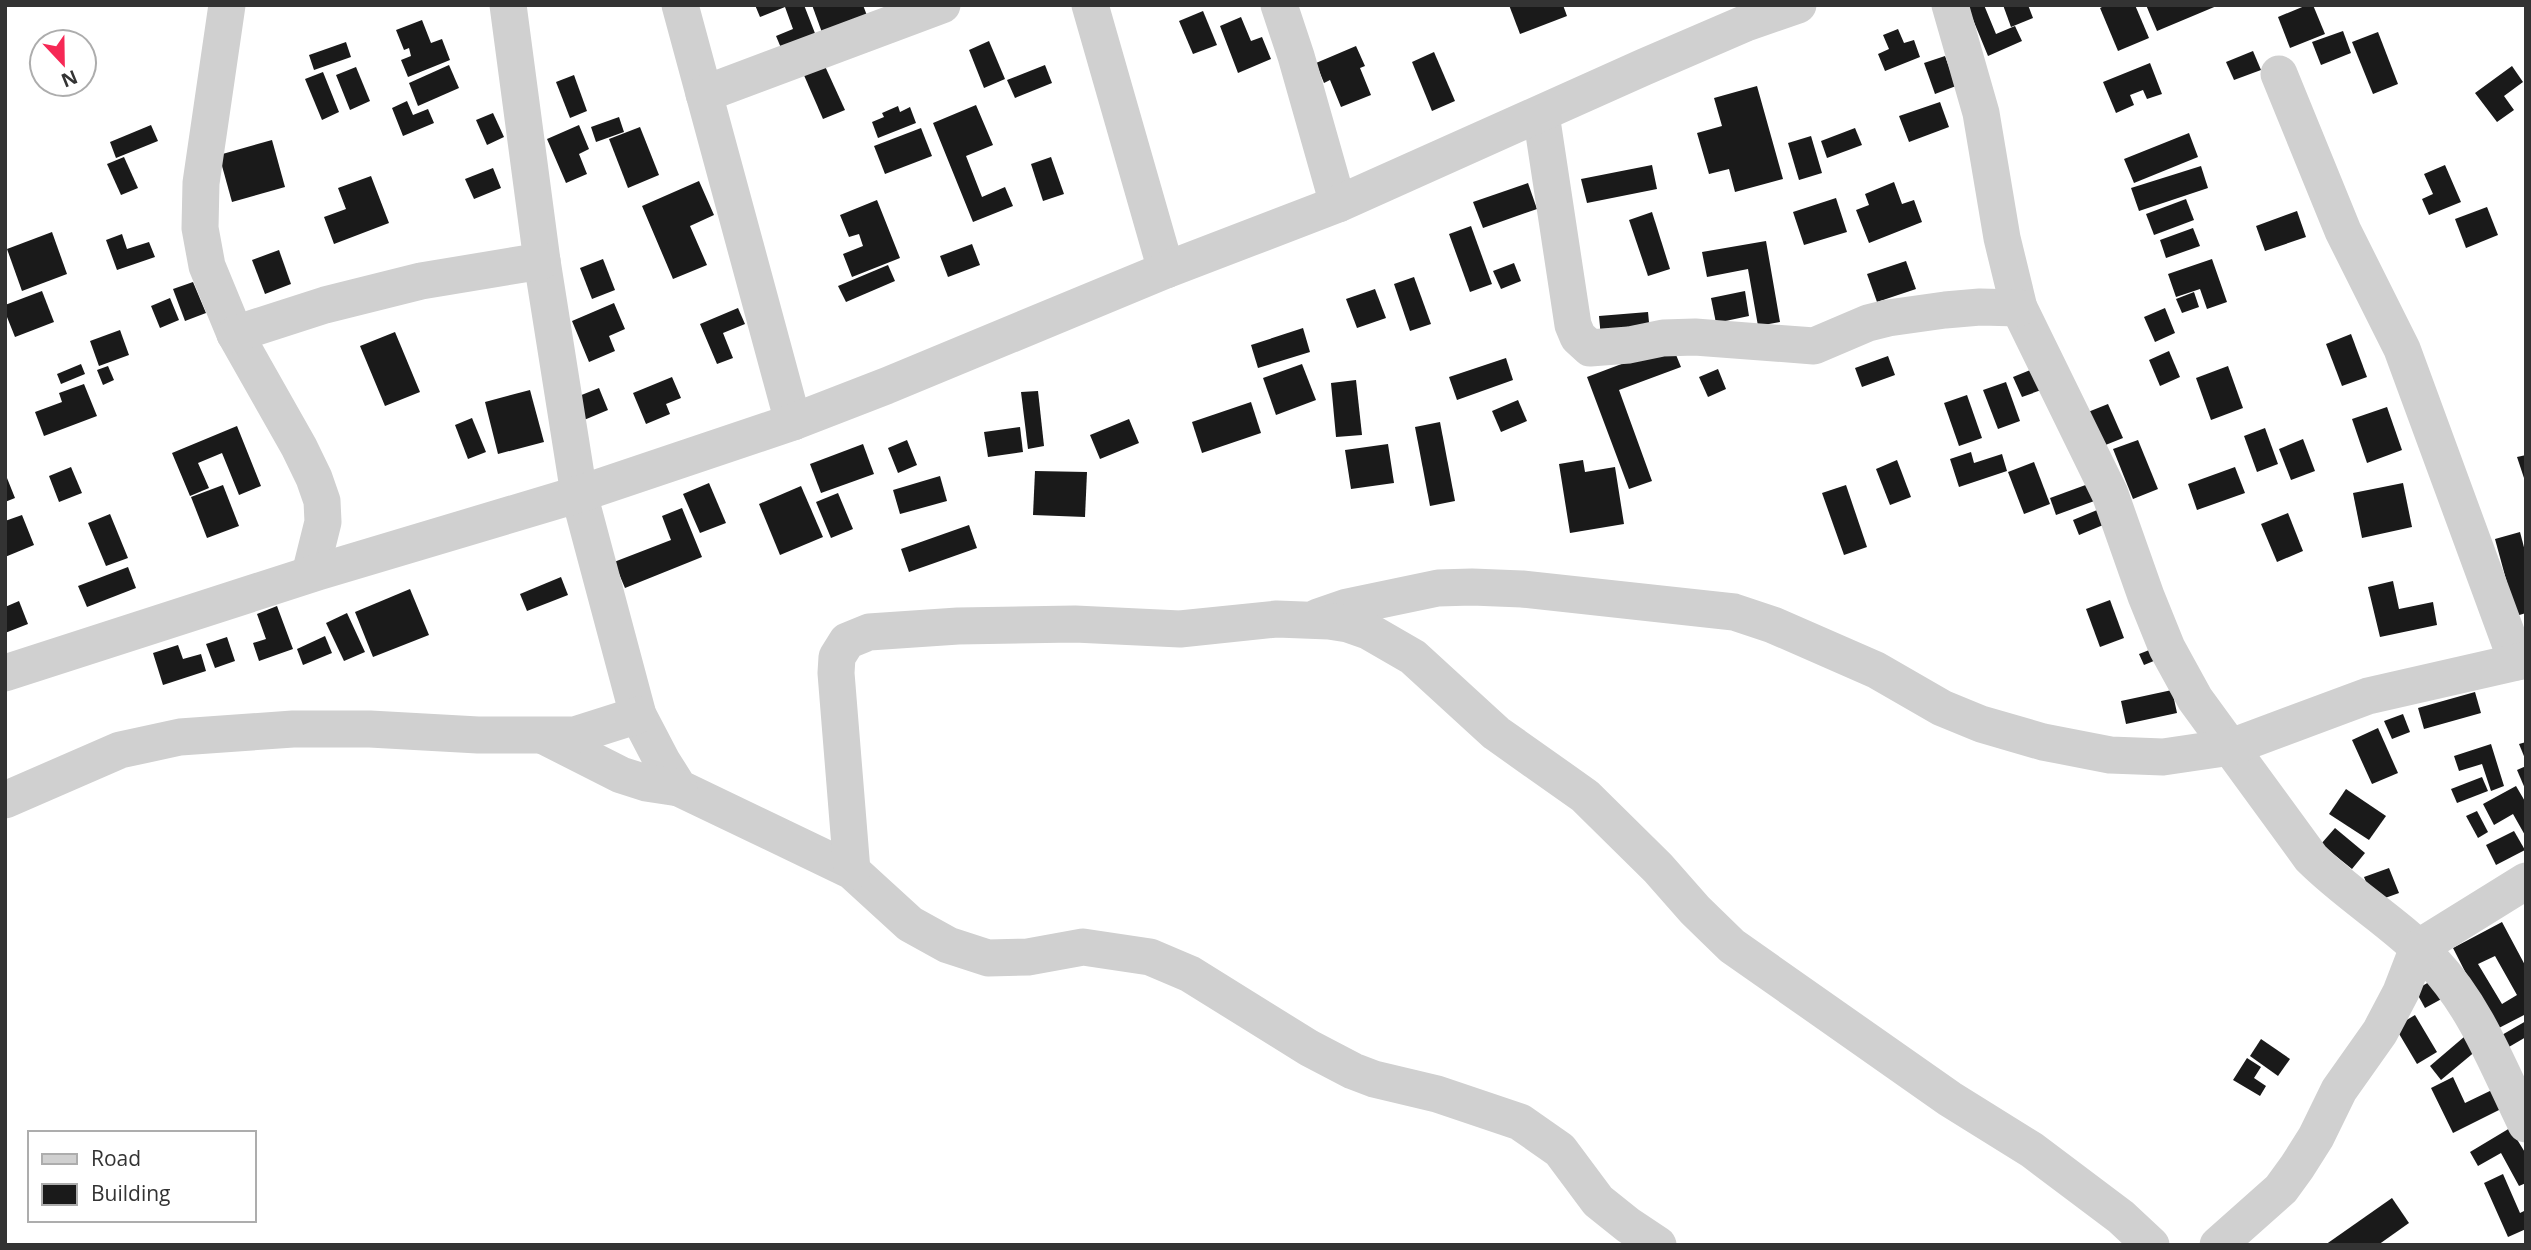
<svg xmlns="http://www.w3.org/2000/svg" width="2531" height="1250" font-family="'Open Sans',sans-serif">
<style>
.building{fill:#1a1a1a;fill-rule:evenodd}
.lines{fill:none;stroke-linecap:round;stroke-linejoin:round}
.minor{stroke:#d0d0d0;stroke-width:37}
</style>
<rect width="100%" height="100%" fill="#fff"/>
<g class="building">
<polygon points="755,5 804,5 818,41 784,55 776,36 793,29 785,7 760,17"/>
<polygon points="812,5 863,5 869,21 824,38"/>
<polygon points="1509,5 1563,5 1567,16 1520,34"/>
<polygon points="1967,5 1984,5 1996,34 2015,26 2022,41 1988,56"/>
<polygon points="2003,5 2028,5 2033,18 2011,27"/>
<polygon points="2106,5 2135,5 2149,38 2118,51 2100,8"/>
<polygon points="2146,5 2171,6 2219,5 2157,31"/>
<polygon points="2307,5 2313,5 2325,34 2290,48 2278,17"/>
<polygon points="1203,11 1217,45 1193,54 1179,21"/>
<polygon points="1241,17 1251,41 1262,37 1271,59 1238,73 1220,26"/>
<polygon points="422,20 431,43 442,39 450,60 408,77 401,60 411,56 409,48 404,50 396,30"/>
<polygon points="1898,29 1904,43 1914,40 1920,57 1885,71 1878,54 1889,49 1883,35"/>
<polygon points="2343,31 2351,53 2321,65 2312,42"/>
<polygon points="2378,32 2398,84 2373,94 2352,42"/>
<polygon points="989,41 1005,79 984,88 969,50"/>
<polygon points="346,42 351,57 314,70 309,55"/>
<polygon points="1356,46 1365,66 1360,68 1371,95 1341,107 1330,80 1324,83 1316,63"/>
<polygon points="2253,51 2261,70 2234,80 2226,62"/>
<polygon points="1434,52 1455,101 1432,111 1412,62"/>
<polygon points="1945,56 1956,86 1935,94 1924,63"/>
<polygon points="2150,63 2162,94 2147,99 2143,90 2130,95 2134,105 2116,113 2103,82"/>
<polygon points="824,64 845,110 823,119 803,73"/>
<polygon points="449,65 459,88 418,106 409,83"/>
<polygon points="1045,65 1052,83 1015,98 1007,80"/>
<polygon points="2512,66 2523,82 2504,96 2514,110 2497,122 2475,93"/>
<polygon points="356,67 370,101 350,110 336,75"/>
<polygon points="323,72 339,112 322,120 305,79"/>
<polygon points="574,75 587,111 570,118 556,82"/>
<polygon points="1757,86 1783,179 1735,192 1729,169 1709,174 1697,133 1722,126 1714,98"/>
<polygon points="407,101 413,115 428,109 434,123 403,136 392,108"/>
<polygon points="1940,102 1949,127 1909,142 1899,116"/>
<polygon points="976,105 993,145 966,156 982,197 1005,187 1013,206 973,222 933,123"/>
<polygon points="898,106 900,112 910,107 916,123 878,138 872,122 884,117 882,113"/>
<polygon points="493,113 504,137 487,145 476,120"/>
<polygon points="619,117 624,132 596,142 591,127"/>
<polygon points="151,125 158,141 116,158 110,142"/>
<polygon points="579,125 589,149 579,154 587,174 566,183 547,139"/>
<polygon points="640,127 659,175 628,188 609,139"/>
<polygon points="921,128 932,156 885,174 874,146"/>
<polygon points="1855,128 1862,145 1827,158 1821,141"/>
<polygon points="2189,133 2198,157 2134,183 2124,159"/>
<polygon points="1811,136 1822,173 1799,180 1788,143"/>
<polygon points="272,140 285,187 232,202 219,155"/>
<polygon points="124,157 138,188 121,195 107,164"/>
<polygon points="1051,157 1064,194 1043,201 1031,164"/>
<polygon points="1652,165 1657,189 1587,203 1581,179"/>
<polygon points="2445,165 2461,202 2429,215 2422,199 2433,194 2424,174"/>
<polygon points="2201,166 2208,188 2139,211 2131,188"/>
<polygon points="493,168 501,188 474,199 465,179"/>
<polygon points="371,176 389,223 334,244 324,217 346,209 338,188"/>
<polygon points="699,181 714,215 690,226 707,265 673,279 642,206"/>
<polygon points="1894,182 1902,204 1914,200 1922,222 1869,243 1856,210 1869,205 1865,194"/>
<polygon points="1528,183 1537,209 1483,228 1473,202"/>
<polygon points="1836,198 1847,232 1804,245 1793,212"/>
<polygon points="2186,199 2194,220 2154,235 2146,214"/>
<polygon points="877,200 900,258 852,277 843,254 863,246 859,234 849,237 840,215"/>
<polygon points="2487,207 2498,235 2466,248 2455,219"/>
<polygon points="2297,211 2306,237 2265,251 2256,226"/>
<polygon points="1652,212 1670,269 1648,276 1629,220"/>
<polygon points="1471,226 1492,284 1470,292 1449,234"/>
<polygon points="2193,228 2200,246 2166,258 2160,240"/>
<polygon points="52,232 67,274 22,291 7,249"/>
<polygon points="122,234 127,249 149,242 155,257 117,270 106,240"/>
<polygon points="1766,241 1780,322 1758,326 1748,269 1707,277 1702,252"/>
<polygon points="972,244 980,265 948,277 940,256"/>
<polygon points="279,250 291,284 265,294 252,260"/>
<polygon points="603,259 615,290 592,299 580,268"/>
<polygon points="2212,259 2227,302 2207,309 2200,289 2176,297 2168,274"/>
<polygon points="1906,261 1916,289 1877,302 1867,274"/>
<polygon points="1514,263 1521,281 1501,289 1493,271"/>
<polygon points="888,265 895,281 846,302 838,286"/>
<polygon points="1414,277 1431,324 1410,331 1394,284"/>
<polygon points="193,282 206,313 185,321 173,289"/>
<polygon points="1375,289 1386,318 1357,328 1346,299"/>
<polygon points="42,291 54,322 15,337 5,312 5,305"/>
<polygon points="1745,291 1749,316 1716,323 1711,298"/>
<polygon points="2194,292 2199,307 2182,313 2176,299"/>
<polygon points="170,298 179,320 160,328 151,306"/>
<polygon points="614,303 625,329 609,336 615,351 589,362 572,321"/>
<polygon points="738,308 745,324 723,333 733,358 717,364 700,324"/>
<polygon points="2165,308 2175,333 2155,342 2144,317"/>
<polygon points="1648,312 1650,333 1601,338 1599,316"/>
<polygon points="1303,328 1310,352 1258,368 1251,345"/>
<polygon points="120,330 129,355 99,366 90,341"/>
<polygon points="395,332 420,392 385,406 360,346"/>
<polygon points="2351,334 2367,377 2342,386 2326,344"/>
<polygon points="1672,345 1681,367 1619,390 1652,481 1629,489 1587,377"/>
<polygon points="2169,351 2180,377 2160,386 2149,360"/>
<polygon points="1888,356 1895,375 1862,387 1855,368"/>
<polygon points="1506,358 1513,380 1457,400 1449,377"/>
<polygon points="81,364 85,374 61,384 57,374"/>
<polygon points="1302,364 1316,400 1276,415 1263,378"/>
<polygon points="108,366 114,380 103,385 97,370"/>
<polygon points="2228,366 2243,408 2211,420 2196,378"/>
<polygon points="2035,368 2044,389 2022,397 2013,377"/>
<polygon points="1718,369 1726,389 1708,397 1699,377"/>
<polygon points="672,377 681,398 666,404 670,414 646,424 633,393"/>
<polygon points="1356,380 1362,435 1336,437 1331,383"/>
<polygon points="2006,382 2020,421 1998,429 1983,390"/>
<polygon points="84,384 97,416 44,436 35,412 62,402 59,393"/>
<polygon points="599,388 608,410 584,420 574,398"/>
<polygon points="530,390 544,442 498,454 485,402"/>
<polygon points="1038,391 1044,446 1028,449 1021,392"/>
<polygon points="1967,395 1982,438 1959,446 1944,403"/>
<polygon points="1518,400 1527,421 1501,432 1492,411"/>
<polygon points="1251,402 1261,433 1202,453 1192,422"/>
<polygon points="2108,404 2123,438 2103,446 2088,412"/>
<polygon points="2387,407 2402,450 2367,463 2352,419"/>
<polygon points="472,418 486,452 468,459 455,425"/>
<polygon points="1129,419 1139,443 1100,459 1090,435"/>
<polygon points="1440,422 1455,501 1430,506 1415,427"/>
<polygon points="237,426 261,486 239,495 222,453 198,463 209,488 190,496 172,453"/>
<polygon points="1020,427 1023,452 988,457 984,432"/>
<polygon points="2265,428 2278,464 2257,472 2244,436"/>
<polygon points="2303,439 2315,471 2291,480 2279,449"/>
<polygon points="907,440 917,465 898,473 888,448"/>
<polygon points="2138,440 2158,489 2133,499 2113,449"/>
<polygon points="863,444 874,474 821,493 810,464"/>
<polygon points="1388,444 1394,483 1351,489 1345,450"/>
<polygon points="1971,452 1974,463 2002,454 2007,471 1959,487 1950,459"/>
<polygon points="2526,455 2526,481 2525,481 2517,457"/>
<polygon points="1583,460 1585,472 1615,467 1624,524 1570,533 1559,464"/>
<polygon points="1897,460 1911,497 1890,505 1876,469"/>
<polygon points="2034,462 2050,504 2024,514 2008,472"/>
<polygon points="71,467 82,493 59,502 49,476"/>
<polygon points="2235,467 2245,493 2197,510 2188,484"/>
<polygon points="1035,471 1087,472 1085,517 1033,515"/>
<polygon points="940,476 947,501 900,514 893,490"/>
<polygon points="7,478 15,498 5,502 5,479"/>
<polygon points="709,483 726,523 700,533 683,494"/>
<polygon points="2091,483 2097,500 2056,515 2050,498"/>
<polygon points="2403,483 2412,527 2362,538 2353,493"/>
<polygon points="223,485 239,526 207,538 191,497"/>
<polygon points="1846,485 1867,547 1844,555 1822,493"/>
<polygon points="801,486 823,537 780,555 759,504"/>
<polygon points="838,493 853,529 831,538 816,502"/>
<polygon points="682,508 702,557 625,588 614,562 671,540 662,516"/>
<polygon points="2102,508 2108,523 2079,535 2073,520"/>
<polygon points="2288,513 2303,551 2277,562 2261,524"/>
<polygon points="110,514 128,558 106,566 88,523"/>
<polygon points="22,515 34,545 5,557 5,521"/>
<polygon points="969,525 977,548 909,572 901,549"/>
<polygon points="2520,532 2526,555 2526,613 2516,616 2495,539"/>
<polygon points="128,567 136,588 87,607 78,586"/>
<polygon points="561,577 568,595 527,611 520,594"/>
<polygon points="2393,581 2399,609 2433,602 2437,625 2380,637 2368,587"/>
<polygon points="410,589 429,635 373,657 355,612"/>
<polygon points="2110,600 2124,638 2100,647 2086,609"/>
<polygon points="19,601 28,624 5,633 5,607"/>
<polygon points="277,606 293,649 259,661 253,643 266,639 257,614"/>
<polygon points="347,613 365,652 344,661 326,623"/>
<polygon points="325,636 332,653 303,665 297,649"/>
<polygon points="227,637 235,661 215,668 206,644"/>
<polygon points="178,645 183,659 201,654 206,671 163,685 153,653"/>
<polygon points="2162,645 2166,656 2144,665 2139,654"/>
<polygon points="2172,690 2177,713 2126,724 2121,701"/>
<polygon points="2475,692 2481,713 2424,729 2418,708"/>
<polygon points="2403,714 2410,732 2392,739 2384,721"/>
<polygon points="2378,728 2398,773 2372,784 2352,740"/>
<polygon points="2526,742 2526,761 2519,744"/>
<polygon points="2491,744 2504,786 2491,791 2482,764 2459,771 2454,756"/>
<polygon points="2526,766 2526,791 2517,770"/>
<polygon points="2482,777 2488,791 2457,803 2451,789"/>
<polygon points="2516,786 2526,803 2526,837 2513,814 2494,825 2483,804"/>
<polygon points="2346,789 2386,816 2369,840 2329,814"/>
<polygon points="2477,811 2488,832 2478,838 2466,816"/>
<polygon points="2335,828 2365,853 2352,869 2321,844"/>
<polygon points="2514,831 2525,850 2496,865 2486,845"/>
<polygon points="2389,868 2399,893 2374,902 2364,877"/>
<path d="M2502 922 2526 967V1014L2495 1030 2453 948ZM2495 956 2517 995 2502 1004 2478 964Z"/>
<polygon points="2438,977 2447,996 2425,1008 2415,990"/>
<polygon points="2415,1015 2437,1052 2417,1064 2395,1027"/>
<polygon points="2526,1021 2526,1037 2502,1051 2495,1039"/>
<polygon points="2471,1031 2483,1045 2441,1080 2430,1066"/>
<polygon points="2261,1039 2290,1059 2278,1076 2250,1056"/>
<polygon points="2247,1058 2261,1067 2254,1078 2266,1086 2260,1096 2233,1080"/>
<polygon points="2453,1077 2465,1103 2494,1089 2503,1108 2453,1133 2431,1088"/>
<polygon points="2510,1128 2526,1154 2526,1183 2519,1186 2501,1153 2478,1166 2470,1152"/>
<polygon points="2503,1174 2520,1213 2526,1210 2526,1229 2508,1237 2484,1183"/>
<polygon points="2392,1198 2409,1223 2378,1245 2325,1245"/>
</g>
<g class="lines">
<g class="minor">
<polyline points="227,5 201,183 200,228 207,266 235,334 299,447 314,478 322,501 323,522 310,574"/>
<polyline points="508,5 542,261 579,494 638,715 662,761 679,788 852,871 910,924 948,945 988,958 1028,957 1083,947 1150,957 1190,974 1309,1048 1353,1071 1374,1079 1437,1094 1520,1122 1560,1150 1598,1201 1628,1225 1658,1245"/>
<polyline points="680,5 793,422"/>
<polyline points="1090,5 1166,270"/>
<polyline points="1279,5 1296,56 1338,204"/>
<path d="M1950 5 1981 113 2002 238 2019 308 2110 494 2146 596 2167 648 2195 699 2311 858C2349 896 2396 923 2433 962 2476 1007 2499 1069 2526 1124"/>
<polyline points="2279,74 2343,231 2402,349 2517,662"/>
<polyline points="704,94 942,5"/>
<polyline points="1541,114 1573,325 1578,337 1590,348 1629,345 1663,338 1695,337 1814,346 1868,323 1888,318 1945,310 1980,307 2019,308"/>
<polyline points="235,334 325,305 421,281 542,261"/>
<polyline points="1318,617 1347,607 1438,588 1472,587 1522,589 1734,612 1773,625 1876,670 1942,708 1981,724 2043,742 2110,755 2163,757 2231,747 2368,696 2526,660"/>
<polyline points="5,673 318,572 579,494 793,422 886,386 1166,270 1338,204 1644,67 1746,23 1798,5"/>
<polyline points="546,737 621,775 646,783 679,788"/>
<polyline points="5,800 120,750 180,737 293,729 370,729 478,735 575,735 638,715"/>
<polyline points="852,871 836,673 837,657 847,641 869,632 958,626 1075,624 1180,629 1277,619 1329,621 1348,624 1368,631 1413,657 1496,733 1585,796 1658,868 1695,910 1732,946 1950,1099 2032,1150 2121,1217 2151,1245"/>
<polyline points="2218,1245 2281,1189 2297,1167 2316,1137 2339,1090 2380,1032 2401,992 2418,948 2526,881"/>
</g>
</g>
<rect width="2531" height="1250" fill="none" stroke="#333333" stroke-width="14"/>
<rect x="28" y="1131" width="228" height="91" fill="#ffffff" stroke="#adadad" stroke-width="2"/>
<rect x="42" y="1154" width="35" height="10" fill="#d0d0d0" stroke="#adadad" stroke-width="2"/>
<text x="91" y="1166" font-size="21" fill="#333333">Road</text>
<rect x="42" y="1184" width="35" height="21" fill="#1a1a1a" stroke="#adadad" stroke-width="2"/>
<text x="91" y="1201" font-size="21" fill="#333333">Building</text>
<g transform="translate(63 63) rotate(158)"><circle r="33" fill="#ffffff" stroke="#adadad" stroke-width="2"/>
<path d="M0-5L12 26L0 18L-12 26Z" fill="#f62855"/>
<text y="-10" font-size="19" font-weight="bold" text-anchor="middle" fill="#333333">N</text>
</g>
</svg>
